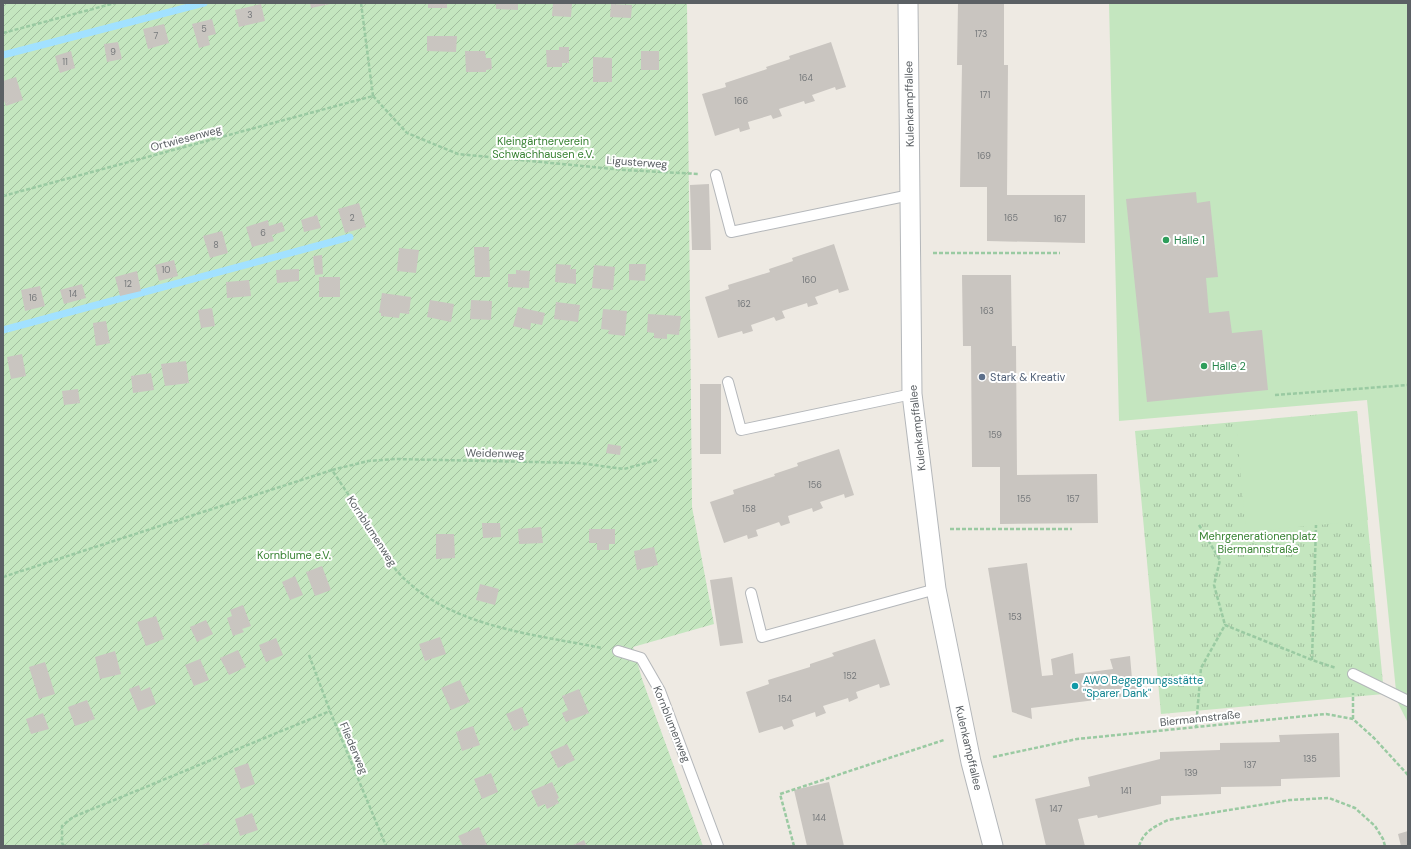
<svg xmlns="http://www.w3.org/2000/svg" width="1411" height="849" font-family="'DM Sans',sans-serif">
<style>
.grass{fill:url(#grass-tufts)}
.garden{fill:url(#garden-furrows)}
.pitch{fill:#c4e6bf}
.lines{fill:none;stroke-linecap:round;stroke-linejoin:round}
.stream{stroke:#a2e1ff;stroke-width:7}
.building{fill:#c9c5c0}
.lane-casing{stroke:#b4b7ba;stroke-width:12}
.street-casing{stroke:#b4b7ba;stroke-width:21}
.path{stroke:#9acaa2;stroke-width:2.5;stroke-dasharray:4 2;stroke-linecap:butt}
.lane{stroke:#fff;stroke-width:10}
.street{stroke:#fff;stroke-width:19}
.leisure-dot{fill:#2e9e5b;stroke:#fff;stroke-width:1.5}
.service-dot{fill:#5c6f8a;stroke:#fff;stroke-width:1.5}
.culture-dot{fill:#0f9aa8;stroke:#fff;stroke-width:1.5}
.labels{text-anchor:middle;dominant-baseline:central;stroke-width:4;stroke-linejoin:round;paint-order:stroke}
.number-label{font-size:9px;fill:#76797b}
.street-label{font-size:11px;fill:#5b6064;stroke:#fff}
.park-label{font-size:11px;fill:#398334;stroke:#fff}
.leisure-label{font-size:11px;fill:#27864d;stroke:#fff;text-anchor:start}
.service-label{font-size:11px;fill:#4e5e75;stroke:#fff;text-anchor:start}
.culture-label{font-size:11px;fill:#0d838f;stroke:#fff;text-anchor:start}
</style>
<defs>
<pattern id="grass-tufts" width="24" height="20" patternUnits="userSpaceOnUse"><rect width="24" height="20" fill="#c4e6bf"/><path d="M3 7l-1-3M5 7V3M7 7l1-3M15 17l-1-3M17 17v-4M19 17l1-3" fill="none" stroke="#a2be9f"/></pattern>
<pattern id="garden-furrows" width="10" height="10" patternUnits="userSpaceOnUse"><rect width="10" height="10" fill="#c4e6bf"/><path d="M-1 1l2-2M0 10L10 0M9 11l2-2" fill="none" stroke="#a2be9f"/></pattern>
</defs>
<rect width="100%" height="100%" fill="#eeeae3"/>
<polygon class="grass" points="1357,411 1384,694 1161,714 1135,431"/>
<polygon class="garden" points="3,3 687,3 692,507 714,624 633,647 642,679 703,846 3,846"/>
<g class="pitch">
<polygon points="1109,3 1408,3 1408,723 1397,701 1367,400 1119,421"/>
<polygon points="1357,411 1368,520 1246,532 1236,423"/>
</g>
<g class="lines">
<g class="stream">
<polyline points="3,55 204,3"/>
<polyline points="3,330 350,237"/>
</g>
</g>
<g class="building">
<polygon points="310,3 330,3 330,4 311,8"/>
<rect x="428" y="3" width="19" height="5"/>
<polygon points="496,3 518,3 518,10 496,9"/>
<polygon points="553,3 572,3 571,17 552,16"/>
<polygon points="958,3 1004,3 1004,65 1008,65 1007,195 1085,195 1085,243 987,241 987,187 960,187 962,65 957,65"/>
<polygon points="261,4 265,21 239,27 235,10"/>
<polygon points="611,4 632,5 631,18 610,17"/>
<polygon points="212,19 216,34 208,36 210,45 199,48 192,24"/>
<polygon points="164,24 169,43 148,49 143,29"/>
<polygon points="427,36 457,36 456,52 427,51"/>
<polygon points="118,42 122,59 107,62 104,44"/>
<polygon points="831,42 846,87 836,90 835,87 812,95 815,101 805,104 804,101 779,109 782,116 773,119 771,115 748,122 750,129 740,132 739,128 715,136 702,94 726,87 725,83 767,69 766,67 790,59 789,56"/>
<polygon points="559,47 569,47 569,63 562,63 562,67 547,67 546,50 559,50"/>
<polygon points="71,51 75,68 60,73 55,56"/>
<polygon points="465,51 485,51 486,58 491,58 492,69 486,70 486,72 466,72"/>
<rect x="641" y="51" width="18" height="19"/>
<polygon points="593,57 612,58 612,82 593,82"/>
<polygon points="16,77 23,100 6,106 3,98 3,81"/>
<polygon points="709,184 711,250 692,250 690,185"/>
<polygon points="1196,192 1197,203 1210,201 1218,277 1206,278 1209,313 1229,311 1232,333 1262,330 1268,390 1147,402 1126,199"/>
<polygon points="359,203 366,227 345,233 338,209"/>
<polygon points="317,215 321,228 304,232 301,220"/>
<polygon points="268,220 269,226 282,222 285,231 272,235 274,241 252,247 246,227"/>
<polygon points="222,231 228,253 210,258 203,236"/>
<polygon points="834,244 849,290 839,293 838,289 815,297 818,304 808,307 807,303 782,311 785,318 776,321 774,317 751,325 753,331 743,334 742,331 718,338 705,297 729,289 728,285 770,272 769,269 793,261 792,258"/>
<polygon points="474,247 489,247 490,277 475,277"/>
<polygon points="399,248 419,250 416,273 397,271"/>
<polygon points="322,255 323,274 315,275 313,256"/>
<polygon points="174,260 178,276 159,281 155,265"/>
<polygon points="556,264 571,265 570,269 576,269 576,284 555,282"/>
<polygon points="629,264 646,264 645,281 629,280"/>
<polygon points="594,265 615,267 613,290 592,288"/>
<polygon points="299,269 299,281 277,283 276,270"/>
<polygon points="516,270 530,271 529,288 508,287 508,274 516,274"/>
<polygon points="137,271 141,291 120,296 115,277"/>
<polygon points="962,275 1011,275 1012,346 1016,346 1017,475 1097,474 1098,523 1000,524 1000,467 972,467 971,346 963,346"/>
<rect x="319" y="277" width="21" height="20"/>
<polygon points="249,280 251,296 227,298 226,282"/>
<polygon points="82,284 86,298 64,304 60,290"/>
<polygon points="40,286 45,306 25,311 21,290"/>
<polygon points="382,293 411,297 409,314 400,313 399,318 381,316 381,313 379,313"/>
<polygon points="430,300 454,304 451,322 427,317"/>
<polygon points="471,300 492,301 491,320 470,319"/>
<polygon points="556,302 580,305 578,322 554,319"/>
<polygon points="518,307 545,313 542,325 531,323 530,330 513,326"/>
<polygon points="212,308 215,326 201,328 198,310"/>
<polygon points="603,309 627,311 625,336 608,334 609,330 601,329"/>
<polygon points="648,314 681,316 679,335 667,334 667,339 654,338 654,333 647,332"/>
<polygon points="106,321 110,343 96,346 93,323"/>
<polygon points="22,354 26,376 11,379 7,357"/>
<polygon points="186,361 189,383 165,386 161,364"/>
<polygon points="151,373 154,390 133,393 131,376"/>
<rect x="700" y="384" width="21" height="70"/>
<polygon points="78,389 80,403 64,405 62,391"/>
<polygon points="608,444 621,446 620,455 606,453"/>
<polygon points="839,449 854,495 845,498 844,494 820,502 823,508 813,512 812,508 788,516 790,523 781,526 779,522 756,530 758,536 748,539 747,535 724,543 710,502 734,494 733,490 775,476 774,474 798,466 797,463"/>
<polygon points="482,523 500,523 501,537 483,538"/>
<polygon points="541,527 543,543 519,544 518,529"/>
<polygon points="589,529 615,529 615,544 609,544 609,550 597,550 597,543 589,543"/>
<polygon points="436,534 454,534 455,558 436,559"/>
<polygon points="654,547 658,565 637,570 634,551"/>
<polygon points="1027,563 1042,676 1053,675 1051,659 1073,653 1075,674 1113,669 1110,659 1130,656 1132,679 1142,678 1144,694 1031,708 1032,719 1012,712 988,568"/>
<polygon points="322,566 331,590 315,596 306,572"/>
<polygon points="295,576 303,595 290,600 282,582"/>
<polygon points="732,577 743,643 720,646 710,580"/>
<polygon points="480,584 499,589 495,605 476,600"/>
<polygon points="243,605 251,626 242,629 244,632 233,636 227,618 232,616 230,610"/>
<polygon points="156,616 164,639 146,646 137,622"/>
<polygon points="206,620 213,634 197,642 190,627"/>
<polygon points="440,637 446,654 425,661 419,644"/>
<polygon points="276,638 283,655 266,662 259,645"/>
<polygon points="875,639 890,685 880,688 879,684 856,692 858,698 849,702 848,698 823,706 826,713 816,717 815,712 792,720 794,726 784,730 782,726 759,733 746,692 769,684 768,680 810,667 810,664 834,656 832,653"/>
<polygon points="238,650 246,667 229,675 220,658"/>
<polygon points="115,651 121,674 100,679 95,657"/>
<polygon points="200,659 209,680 194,686 185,665"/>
<polygon points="45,662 55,694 39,699 29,667"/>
<polygon points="460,680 470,702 451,710 441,688"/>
<polygon points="139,685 141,691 150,687 156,704 138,711 129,689"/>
<polygon points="579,689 589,713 566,722 562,713 568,710 562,696"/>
<polygon points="87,700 95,719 75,726 68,707"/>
<polygon points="522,707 529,725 514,731 506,714"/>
<polygon points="43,713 49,729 31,734 26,719"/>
<polygon points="473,726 480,745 462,751 456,732"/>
<polygon points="1339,733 1340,777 1281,779 1281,786 1221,787 1221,794 1161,796 1161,804 1098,818 1097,815 1078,819 1085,846 1046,846 1035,799 1090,786 1088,777 1160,759 1160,752 1220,750 1220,743 1280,742 1279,735"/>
<polygon points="567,744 575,760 558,768 550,752"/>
<polygon points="248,763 255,784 241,789 234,768"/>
<polygon points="491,773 498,792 482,799 474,779"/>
<polygon points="552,782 559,798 557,799 559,803 547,809 545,804 538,807 531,791"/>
<polygon points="829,782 844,846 807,846 794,790"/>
<polygon points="252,813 258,830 240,836 235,819"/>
<polygon points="479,827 487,845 484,846 463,846 458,836"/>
<polygon points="1408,831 1408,846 1401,846 1398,834"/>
<polygon points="584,840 587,846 571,846"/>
<polygon points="209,842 210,846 199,846"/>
</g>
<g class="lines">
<defs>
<g id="lane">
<polyline points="716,175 731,232 910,195"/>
<polyline points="728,382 741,430 912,394"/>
<polyline points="751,593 762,637 936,589"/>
<polyline points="618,651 641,658 660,691 718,846"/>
<polyline points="1353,674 1408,701"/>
</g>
<polyline id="street" points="908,3 912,394 936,589 971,762 993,846"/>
</defs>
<use href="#lane" class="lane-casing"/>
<use href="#street" class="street-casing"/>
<g class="path">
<polyline points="361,3 373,96"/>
<polyline points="3,33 115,3"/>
<polyline points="373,96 407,133 458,154 624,170 699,174"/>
<polyline points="3,196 373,96"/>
<polyline points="933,253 1060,253"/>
<polyline points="1275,395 1408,385"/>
<polyline points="332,470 368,461 396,459 579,463 624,469 657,460"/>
<polyline points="1199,525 1220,560 1214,585 1225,625"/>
<polyline points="950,529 1072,529"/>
<path d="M3 577 332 470C346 491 360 512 374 534 381 545 387 559 396 570 446 627 533 634 602 648"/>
<polyline points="309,655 330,711 386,846"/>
<polyline points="1312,660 1316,525"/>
<polyline points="1353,719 1353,693"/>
<polyline points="1196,727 1201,668 1225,625 1312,660 1336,668"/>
<polyline points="993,757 1077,739 1326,714 1353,719 1374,738 1408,775"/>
<polyline points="64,846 62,843 62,826 73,817 330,711"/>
<polyline points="794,846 780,794 944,740"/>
<path d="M1139 846C1144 831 1154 827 1168 820L1290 800 1329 798 1355 808 1375 826 1383 839 1385 846"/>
</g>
<use href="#lane" class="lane"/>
<use href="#street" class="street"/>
</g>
<g class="leisure-dot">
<circle cx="1166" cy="240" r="4"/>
<circle cx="1204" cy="366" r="4"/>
</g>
<circle class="service-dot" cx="982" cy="377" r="4"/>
<circle class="culture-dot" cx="1075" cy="686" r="4"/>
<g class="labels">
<g class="number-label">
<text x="250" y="15">3</text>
<text x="204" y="29">5</text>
<text x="981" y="34">173</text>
<text x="156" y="36">7</text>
<text x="113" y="52">9</text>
<text x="65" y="62">11</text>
<text x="806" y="78">164</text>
<text x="985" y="95">171</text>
<text x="741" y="101">166</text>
<text x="984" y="156">169</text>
<text x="352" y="218">2</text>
<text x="1011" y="218">165</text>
<text x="1060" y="219">167</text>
<text x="263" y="233">6</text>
<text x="216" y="245">8</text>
<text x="166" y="270">10</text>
<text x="809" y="280">160</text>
<text x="128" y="284">12</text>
<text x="73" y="294">14</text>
<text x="33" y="298">16</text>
<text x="744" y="304">162</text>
<text x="987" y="311">163</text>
<text x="995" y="435">159</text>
<text x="815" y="485">156</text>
<text x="1024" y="499">155</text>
<text x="1073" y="499">157</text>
<text x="749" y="509">158</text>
<text x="1015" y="617">153</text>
<text x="850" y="676">152</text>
<text x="785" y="699">154</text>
<text x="1310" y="759">135</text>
<text x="1250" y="765">137</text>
<text x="1191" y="773">139</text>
<text x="1126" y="791">141</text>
<text x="1056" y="809">147</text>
<text x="819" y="818">144</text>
</g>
<g class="street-label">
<text transform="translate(909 104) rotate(-91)">Kulenkampffallee</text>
<text transform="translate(186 138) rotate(-15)">Ortwiesenweg</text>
<text transform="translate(637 162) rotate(4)">Ligusterweg</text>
<text transform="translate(917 428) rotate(-96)">Kulenkampffallee</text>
<text transform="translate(495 453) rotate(1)">Weidenweg</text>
<text transform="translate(372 531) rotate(57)">Kornblumenweg</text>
<text transform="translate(1200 718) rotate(-6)">Biermannstraße</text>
<text transform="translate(672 724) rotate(68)">Kornblumenweg</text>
<text transform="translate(354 748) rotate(67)">Fliederweg</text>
<text transform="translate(969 748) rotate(77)">Kulenkampffallee</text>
</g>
<g class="park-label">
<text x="543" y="141">Kleingärtnerverein<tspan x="543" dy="13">Schwachhausen e.V.</tspan></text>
<text x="1258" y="536">Mehrgenerationenplatz<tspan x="1258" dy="13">Biermannstraße</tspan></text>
<text x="294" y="555">Kornblume e.V.</text>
</g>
<g class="leisure-label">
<text x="1174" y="240">Halle 1</text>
<text x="1212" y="366">Halle 2</text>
</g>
<g class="service-label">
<text x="990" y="377">Stark &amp; Kreativ</text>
</g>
<g class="culture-label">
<text x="1083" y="680">AWO Begegnungsstätte<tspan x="1083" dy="13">"Sparer Dank"</tspan></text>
</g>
</g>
<rect width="1411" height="849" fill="none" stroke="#5b6064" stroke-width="8"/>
</svg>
